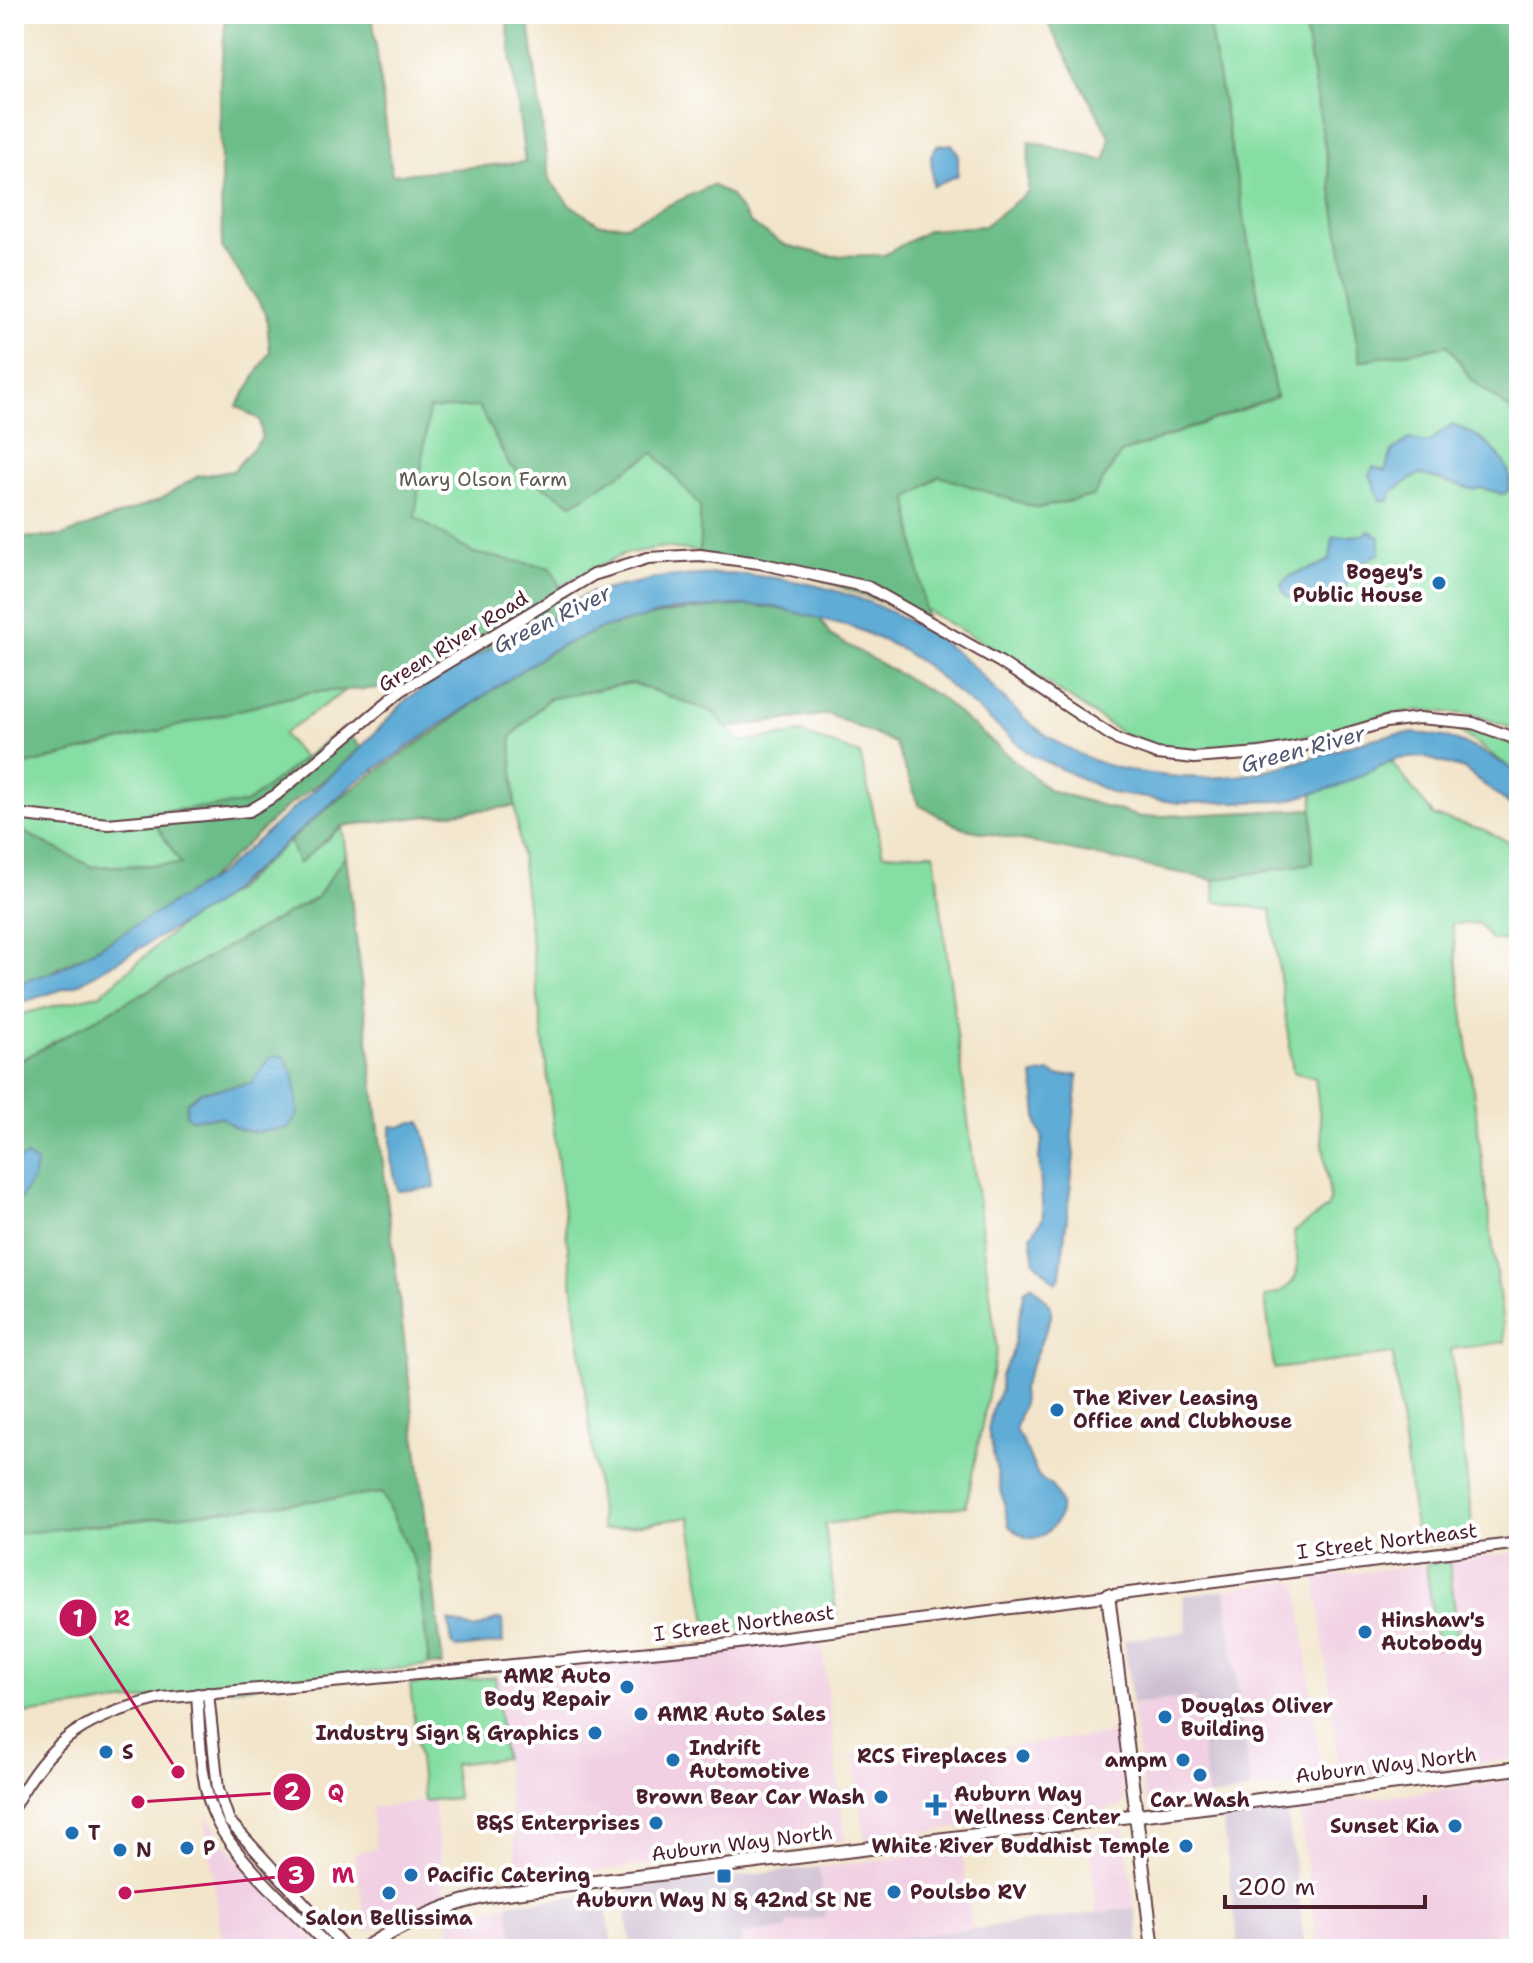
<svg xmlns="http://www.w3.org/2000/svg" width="1533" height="1963" font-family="'Shantell Sans',sans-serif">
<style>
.built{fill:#f1d0e3}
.industrial{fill:#cebed1}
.green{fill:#85dea3;stroke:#687e67;stroke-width:2}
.forest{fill:#6cbd89;stroke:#5b6e5a;stroke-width:2}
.water{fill:#5eacd7;stroke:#546681;stroke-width:2}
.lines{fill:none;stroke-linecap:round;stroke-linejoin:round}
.minor-casing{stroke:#633d43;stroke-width:14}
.major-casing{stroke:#633d43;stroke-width:16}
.minor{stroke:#fff;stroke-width:10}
.major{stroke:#fff;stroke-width:12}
.poi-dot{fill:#1f6fb2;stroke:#fff;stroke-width:3}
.labels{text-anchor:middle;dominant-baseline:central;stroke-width:8;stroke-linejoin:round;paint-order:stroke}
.park-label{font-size:20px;fill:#5c584f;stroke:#fff}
.poi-label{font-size:20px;font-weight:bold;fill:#4a1f2b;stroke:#fff;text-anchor:start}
.street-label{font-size:20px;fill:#4a1f2b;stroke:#fff}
.water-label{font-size:22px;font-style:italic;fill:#525770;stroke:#fff}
.leader{fill:none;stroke:#c2185b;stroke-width:3}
.callout-dot{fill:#c2185b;stroke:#fff;stroke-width:3}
.mark-label{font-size:24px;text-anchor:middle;font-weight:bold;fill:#fff}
.callout-label{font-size:22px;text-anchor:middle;font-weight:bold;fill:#c2185b;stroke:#fff;stroke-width:8;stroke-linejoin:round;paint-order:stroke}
</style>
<rect width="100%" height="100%" fill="#fff"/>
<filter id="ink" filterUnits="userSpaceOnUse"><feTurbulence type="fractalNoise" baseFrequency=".0125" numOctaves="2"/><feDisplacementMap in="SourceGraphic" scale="16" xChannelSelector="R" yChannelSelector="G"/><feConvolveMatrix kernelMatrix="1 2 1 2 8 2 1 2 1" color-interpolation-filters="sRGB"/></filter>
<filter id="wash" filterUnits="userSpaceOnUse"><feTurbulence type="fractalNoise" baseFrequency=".006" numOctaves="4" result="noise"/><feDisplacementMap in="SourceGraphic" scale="32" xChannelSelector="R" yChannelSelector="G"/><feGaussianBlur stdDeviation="1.8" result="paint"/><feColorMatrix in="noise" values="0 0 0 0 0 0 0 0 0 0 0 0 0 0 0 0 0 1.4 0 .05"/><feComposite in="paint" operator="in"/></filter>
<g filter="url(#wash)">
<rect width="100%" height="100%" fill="#f2e5cb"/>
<g class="built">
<polygon points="1519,1552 1519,1758 1341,1779 1315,1578 1426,1564 1437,1647 1459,1645 1449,1561"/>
<polygon points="1292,1580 1298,1585 1322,1778 1319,1782 1251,1791 1225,1590"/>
<polygon points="817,1639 822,1645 845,1840 519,1881 495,1677"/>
<polygon points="1195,1696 1208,1797 1148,1802 1144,1798 1132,1705"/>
<polygon points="1115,1733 1124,1801 1121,1807 900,1835 868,1839 864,1836 854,1755 898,1749 900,1760"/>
<polygon points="1519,1780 1519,1880 1516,1858 1510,1859 1519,1930 1374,1949 1318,1949 1299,1807"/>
<polygon points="433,1800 446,1897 402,1913 367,1932 354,1853 376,1849 371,1808"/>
<polygon points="205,1813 231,1852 324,1949 223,1949"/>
<polygon points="1124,1829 1135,1908 1097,1913 1088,1835"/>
<polygon points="962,1850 972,1929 885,1940 886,1949 743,1949 741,1934 786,1929 786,1922 824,1918 819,1867"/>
<polygon points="508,1904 514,1949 469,1949 468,1946 452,1948 449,1919"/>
</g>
<g class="industrial">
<polygon points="1225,1590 1251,1791 1208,1797 1195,1697 1132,1704 1124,1640 1187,1632 1183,1596"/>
<polygon points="1283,1809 1288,1814 1305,1949 1239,1949 1222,1816"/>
<polygon points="819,1867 825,1918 787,1922 787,1929 741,1934 743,1949 631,1949 625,1900 629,1891 636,1888"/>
<polygon points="603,1894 613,1949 514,1949 508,1904"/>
<polygon points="1135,1908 1140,1949 886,1949 885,1940"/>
<polygon points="1495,1934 1497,1949 1374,1949"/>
</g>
<g class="green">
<polygon points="1207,14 1303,14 1360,360 1448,345 1471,379 1519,417 1519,731 1475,715 1419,710 1385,715 1322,733 1259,745 1194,750 1159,746 1122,733 1005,655 860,573 664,547 624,554 581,575 406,676 334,365 909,498 940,476 1037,508 1093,496 1121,453 1276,397"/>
<polygon points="632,683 713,712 740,742 801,733 860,754 883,854 934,853 997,1349 966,1506 825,1524 837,1619 709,1635 690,1517 602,1530 515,806 510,737 548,699"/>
<polygon points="346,690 283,734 304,759 245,804 149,812 182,864 92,867 14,827 14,768 310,692"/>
<polygon points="1451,725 1519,746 1519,774"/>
<path d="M1391 761 1434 816 1482 829 1519 847V940H1491L1479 923 1452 924 1505 1342 1451 1349 1474 1539 1417 1546 1393 1354 1274 1369 1265 1297C1306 1285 1298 1269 1294 1232L1327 1208 1330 1200 1315 1078 1293 1072 1271 910 1215 902 1214 880 1312 863 1313 794Z"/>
<polygon points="342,826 346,855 316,898 14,1064 14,1016 101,994 190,917 235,890 289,841 299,863"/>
<polygon points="382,1493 418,1570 429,1665 14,1715 14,1534"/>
<polygon points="1449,1561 1459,1645 1437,1648 1426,1564"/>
<polygon points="495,1677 504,1758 453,1764 457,1798 424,1801 410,1685"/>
</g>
<g class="forest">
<polygon points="226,14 372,14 392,175 525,162 506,14 528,14 549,179 569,204 599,224 626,225 712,185 730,195 750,223 785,245 831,256 884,255 929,230 984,226 1028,192 1029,141 1105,161 1110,137 1043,14 1207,14 1276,397 1121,453 1093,496 1037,508 939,476 908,499 926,618 791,569 700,555 700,506 654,453 572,504 510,466 479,407 429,409 415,517 473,553 551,568 568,604 536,630 495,646 425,686 310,692 14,768 14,538 62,536 159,500 198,476 233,471 262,438 260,420 237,406 270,352 266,313 222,247 220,84"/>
<polygon points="1303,14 1519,14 1519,417 1471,379 1448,345 1360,361"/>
<path d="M756 605 819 616 830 635 938 696 1049 790 1141 817 1313 809 1312 863 1214 880 962 828 919 805 895 743 828 714 727 728 713 712 632 683 548 699 511 737 515 806 342 826 298 864 290 841C339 795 380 769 435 732 481 700 526 661 577 638 634 613 695 608 756 605Z"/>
<polygon points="342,729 361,747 338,769 285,808 202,886 100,947 40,978 14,984 14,827 92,867 181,864 148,812 245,804"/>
<polygon points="346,855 443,1665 429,1665 418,1570 382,1493 14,1534 14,1064 316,898"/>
</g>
<g class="water">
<polygon points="952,144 958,154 958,175 933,186 931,155 937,146"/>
<path d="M1452 424C1477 433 1518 460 1508 491L1504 494 1480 488 1474 490 1420 474 1394 490 1388 502 1380 500 1370 474 1373 467 1385 471 1392 451 1409 439 1428 443Z"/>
<path d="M1369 531 1380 537V553L1355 567 1345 589 1326 601 1306 605 1285 595 1281 584C1296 567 1314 572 1330 559L1333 537 1362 535Z"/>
<path d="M718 574C811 575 898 602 970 664 985 677 997 693 1012 707 1041 736 1082 760 1122 769 1162 777 1209 781 1249 774 1365 753 1406 694 1519 774V812L1464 769 1423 757 1396 759 1336 787 1284 801 1180 803 1112 793 1031 755 925 665 897 647 853 627 774 607 737 605 673 610 600 629 552 650 356 782 214 905 76 985 14 1005V985L56 971 100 947 218 875 353 756 407 699 442 676 495 646 543 626 568 604 590 593 663 577Z"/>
<path d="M272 1056H284L294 1076 298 1115 288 1128C262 1131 241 1138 222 1117L191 1119 186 1114 187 1103 201 1092 251 1083Z"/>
<polygon points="1051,1072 1057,1076 1078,1075 1072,1137 1074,1156 1060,1277 1056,1283 1035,1262 1031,1236 1043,1218 1039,1156 1043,1138 1038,1127 1033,1075"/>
<polygon points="413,1122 421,1122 432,1160 435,1188 398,1191 391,1160 391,1126 400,1127"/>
<polygon points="26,1156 37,1162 33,1178 14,1209 14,1163"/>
<path d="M1032 1285 1051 1306V1317L1022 1388 1023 1404 1015 1430C1025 1443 1030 1460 1038 1475 1042 1482 1048 1482 1052 1487 1067 1506 1060 1523 1043 1535 1030 1544 1019 1533 1009 1526L988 1430 993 1406 1001 1390 1000 1376 1011 1357 1025 1290Z"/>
<polygon points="497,1619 502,1620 503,1643 457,1648 452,1644 449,1621 475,1629"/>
</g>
</g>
<g filter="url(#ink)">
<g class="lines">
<defs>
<g id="minor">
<polyline points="14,814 108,824 249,811 276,795 402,690 593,575 648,558 700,555 759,563 868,587 1000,662 1118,740 1157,754 1194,758 1260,753 1306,745 1386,722 1419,718 1473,723 1519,740"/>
<polyline points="208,1693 218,1789 229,1821 346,1949"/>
<path d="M197 1694C200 1733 199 1785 217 1821 233 1857 301 1918 331 1949"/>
<path d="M14 1806C52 1736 87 1717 162 1698L715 1646 1519 1543"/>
</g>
<g id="major">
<polyline points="1108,1595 1153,1949"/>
<path d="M363 1949C404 1923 449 1902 498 1894L1519 1768"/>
</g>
</defs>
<use href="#minor" class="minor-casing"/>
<use href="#major" class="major-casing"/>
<use href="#minor" class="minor"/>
<use href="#major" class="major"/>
</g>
</g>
<g class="poi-dot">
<circle cx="1439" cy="583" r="8"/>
<circle cx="1057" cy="1410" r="8"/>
<circle cx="1365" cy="1632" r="8"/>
<circle cx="627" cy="1687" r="8"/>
<circle cx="641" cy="1714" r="8"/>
<circle cx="1165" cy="1717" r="8"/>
<circle cx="595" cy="1733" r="8"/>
<circle cx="106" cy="1752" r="8"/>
<circle cx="1023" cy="1756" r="8"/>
<circle cx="673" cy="1760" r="8"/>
<circle cx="1183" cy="1760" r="8"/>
<circle cx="1200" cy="1775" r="8"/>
<circle cx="881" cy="1797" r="8"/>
<path d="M932 1793h8v8h8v8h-8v8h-8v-8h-8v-8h8z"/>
<circle cx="656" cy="1823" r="8"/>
<circle cx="1455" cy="1826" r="8"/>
<circle cx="72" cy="1833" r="8"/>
<circle cx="1186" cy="1846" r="8"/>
<circle cx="187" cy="1848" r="8"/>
<circle cx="120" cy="1850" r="8"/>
<circle cx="411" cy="1875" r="8"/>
<rect x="716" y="1868" width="16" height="16" rx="4"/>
<circle cx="894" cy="1892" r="8"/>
<circle cx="389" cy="1893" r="8"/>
</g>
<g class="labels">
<g class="park-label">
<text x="483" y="479">Mary Olson Farm</text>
</g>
<g class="poi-label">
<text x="1423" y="572" text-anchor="end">Bogey's<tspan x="1423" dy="23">Public House</tspan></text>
<text x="1073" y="1398">The River Leasing<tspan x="1073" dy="23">Office and Clubhouse</tspan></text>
<text x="1381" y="1620">Hinshaw's<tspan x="1381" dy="23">Autobody</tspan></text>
<text x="611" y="1676" text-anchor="end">AMR Auto<tspan x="611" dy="23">Body Repair</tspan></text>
<text x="1181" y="1706">Douglas Oliver<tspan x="1181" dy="23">Building</tspan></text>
<text x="657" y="1714">AMR Auto Sales</text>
<text x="579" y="1733" text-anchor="end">Industry Sign &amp; Graphics</text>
<text x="689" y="1748">Indrift<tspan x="689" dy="23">Automotive</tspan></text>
<text x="122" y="1752">S</text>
<text x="1007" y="1756" text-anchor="end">RCS Fireplaces</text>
<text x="1167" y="1760" text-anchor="end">ampm</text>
<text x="954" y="1794">Auburn Way<tspan x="954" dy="23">Wellness Center</tspan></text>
<text x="865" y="1797" text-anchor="end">Brown Bear Car Wash</text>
<text x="1200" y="1800" text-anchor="middle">Car Wash</text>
<text x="640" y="1823" text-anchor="end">B&amp;S Enterprises</text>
<text x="1439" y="1826" text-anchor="end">Sunset Kia</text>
<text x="88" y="1833">T</text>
<text x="1170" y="1846" text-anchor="end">White River Buddhist Temple</text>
<text x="203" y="1848">P</text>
<text x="136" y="1850">N</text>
<text x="427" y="1875">Pacific Catering</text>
<text x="910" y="1892">Poulsbo RV</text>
<text x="724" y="1900" text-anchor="middle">Auburn Way N &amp; 42nd St NE</text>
<text x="389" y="1918" text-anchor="middle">Salon Bellissima</text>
</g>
<g class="street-label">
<text transform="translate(453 641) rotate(-32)">Green River Road</text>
<text transform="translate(1387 1541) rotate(-7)">I Street Northeast</text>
<text transform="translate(744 1623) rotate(-7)">I Street Northeast</text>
<text transform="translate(1386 1765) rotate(-7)">Auburn Way North</text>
<text transform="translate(742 1843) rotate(-7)">Auburn Way North</text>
</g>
<g class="water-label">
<text transform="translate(552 619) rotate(-26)">Green River</text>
<text transform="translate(1303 749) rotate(-15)">Green River</text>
</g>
</g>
<path class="leader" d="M178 1772L78 1618M138 1802L292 1792M125 1893L296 1875"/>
<g class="callout-dot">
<circle cx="178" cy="1772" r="8"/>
<circle cx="138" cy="1802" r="8"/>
<circle cx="125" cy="1893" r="8"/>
<circle cx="78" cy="1618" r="20"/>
<circle cx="292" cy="1792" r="20"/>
<circle cx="296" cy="1875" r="20"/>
</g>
<g class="mark-label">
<text x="78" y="1627">1</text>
<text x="292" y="1800">2</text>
<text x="296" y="1884">3</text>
</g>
<g class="callout-label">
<text x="122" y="1626">R</text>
<text x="336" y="1800">Q</text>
<text x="343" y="1883">M</text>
</g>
<rect width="1533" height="1963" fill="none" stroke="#fff" stroke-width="48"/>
<path d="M1225 1895v12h200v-12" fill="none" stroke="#4a1f2b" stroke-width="4"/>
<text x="1237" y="1895" font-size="24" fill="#4a1f2b" stroke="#ffffff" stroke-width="6" paint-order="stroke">200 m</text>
</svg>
